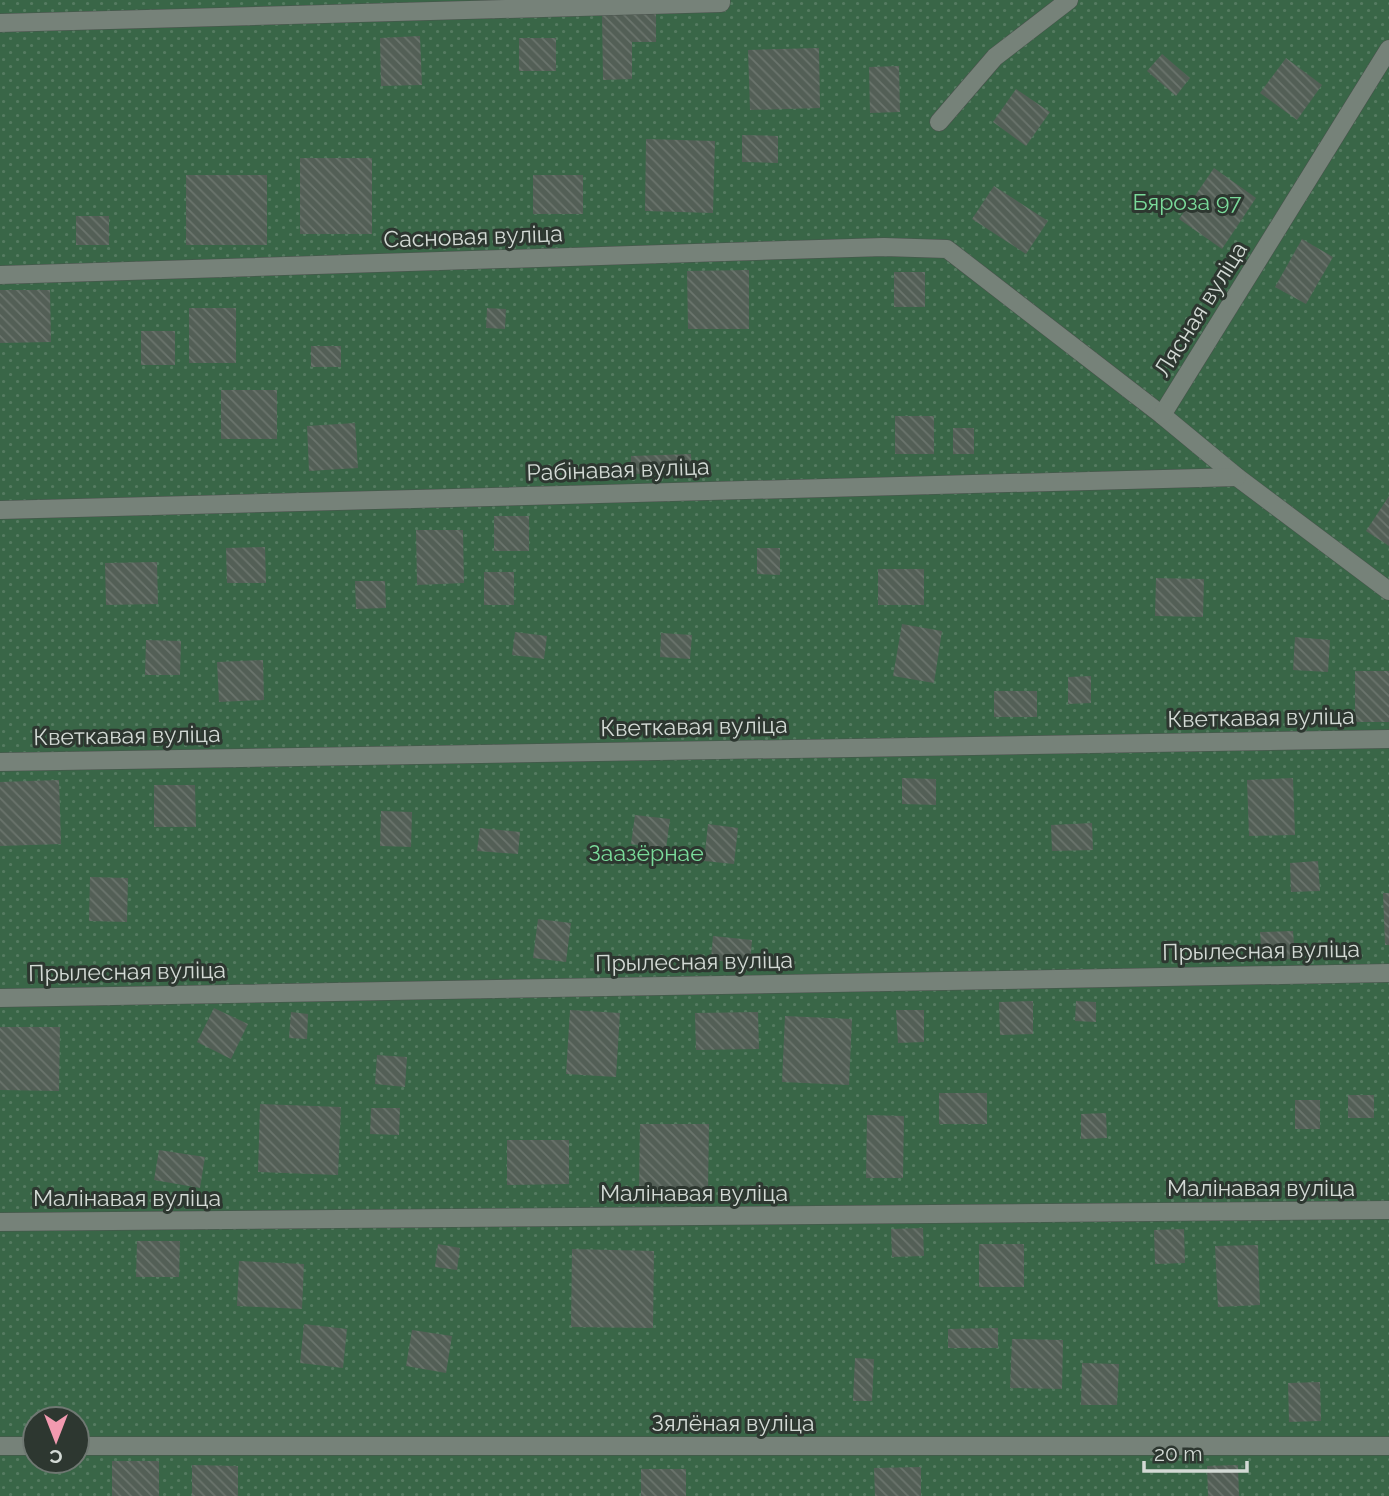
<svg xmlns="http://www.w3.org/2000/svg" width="1389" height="1496" font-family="Raleway,sans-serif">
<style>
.garden{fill:url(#garden-dots);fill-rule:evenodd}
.building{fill:url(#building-back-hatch)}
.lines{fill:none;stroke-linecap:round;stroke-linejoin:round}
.minor-casing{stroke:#4a534d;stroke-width:19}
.minor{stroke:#768279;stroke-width:18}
.labels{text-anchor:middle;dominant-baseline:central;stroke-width:6;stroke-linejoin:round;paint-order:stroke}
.park-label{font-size:23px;fill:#7adb9a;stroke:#2d3730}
.street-label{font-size:23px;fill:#d3dad5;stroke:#2d3730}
</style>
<defs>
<pattern id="garden-dots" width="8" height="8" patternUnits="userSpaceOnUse" patternTransform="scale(1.75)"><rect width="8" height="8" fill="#396647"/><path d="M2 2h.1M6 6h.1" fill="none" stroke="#557b61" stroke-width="1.8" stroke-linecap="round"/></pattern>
<pattern id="building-back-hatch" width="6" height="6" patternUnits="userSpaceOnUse" patternTransform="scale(1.75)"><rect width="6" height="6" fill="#535f56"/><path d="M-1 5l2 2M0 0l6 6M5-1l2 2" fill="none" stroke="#6b756d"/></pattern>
</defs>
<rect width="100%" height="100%" fill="#2d3730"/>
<path class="garden" d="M0 0H1389V1496H0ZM35 1419H77V1461H35Z"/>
<g class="building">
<polygon points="656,13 656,42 632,42 632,79 603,80 602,14"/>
<polygon points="420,36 422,85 381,86 380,38"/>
<rect x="519" y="38" width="37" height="33"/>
<polygon points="819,48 820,108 750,110 748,50"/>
<polygon points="1162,54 1190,78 1176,96 1147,71"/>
<polygon points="1286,58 1322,85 1297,120 1260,93"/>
<polygon points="899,66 900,112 870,113 869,67"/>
<polygon points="1016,89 1050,112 1026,146 993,122"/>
<polygon points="742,135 778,136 778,163 742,162"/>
<polygon points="646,139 715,141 713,213 645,211"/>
<rect x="300" y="158" width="72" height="76"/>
<polygon points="1214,168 1256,198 1222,249 1179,219"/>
<rect x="186" y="175" width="81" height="70"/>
<rect x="533" y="175" width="50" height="39"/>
<polygon points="994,186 1048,221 1026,254 972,219"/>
<rect x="76" y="216" width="33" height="29"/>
<polygon points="1302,239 1333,257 1306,304 1275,287"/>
<polygon points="749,270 749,329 688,329 687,271"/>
<rect x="894" y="272" width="31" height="35"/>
<polygon points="0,290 50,290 51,342 0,343"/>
<rect x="189" y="308" width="47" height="55"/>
<polygon points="487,308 506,309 505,329 486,328"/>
<rect x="141" y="331" width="34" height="34"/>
<rect x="311" y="346" width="30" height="21"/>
<rect x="221" y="390" width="56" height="49"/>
<rect x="895" y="416" width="39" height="38"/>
<polygon points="355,423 358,468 309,471 307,426"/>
<rect x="953" y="428" width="21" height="26"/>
<polygon points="691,454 692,473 631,474 631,456"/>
<polygon points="1389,496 1389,546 1366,531"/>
<rect x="494" y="516" width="35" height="35"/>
<polygon points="416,530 463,530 464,583 417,585"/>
<polygon points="265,547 266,583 227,583 226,548"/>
<polygon points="757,548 780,548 780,575 757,574"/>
<polygon points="157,562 158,604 106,605 105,563"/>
<rect x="878" y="569" width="46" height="36"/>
<rect x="484" y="572" width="30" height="33"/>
<polygon points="1156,578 1204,579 1203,617 1155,616"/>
<polygon points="355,581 385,581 386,608 356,609"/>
<polygon points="902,624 942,631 934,683 893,676"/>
<polygon points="515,632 547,636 544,659 512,655"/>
<polygon points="661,633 692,635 690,659 660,657"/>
<polygon points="1295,637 1330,640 1328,672 1293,670"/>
<polygon points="146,640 181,641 180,675 145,675"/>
<polygon points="263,660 264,700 219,702 217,662"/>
<rect x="1355" y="671" width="34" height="51"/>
<polygon points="1091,676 1091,703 1068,704 1068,677"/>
<rect x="994" y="691" width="43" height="26"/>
<polygon points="902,778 936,779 936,805 902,804"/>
<polygon points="1293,778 1295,835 1249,836 1247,780"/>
<polygon points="59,780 61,844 0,846 0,782"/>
<polygon points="154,785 195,785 196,827 154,827"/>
<polygon points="381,811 412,812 411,847 380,846"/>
<polygon points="635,815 670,819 666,849 631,844"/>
<polygon points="1092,823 1093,850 1052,851 1051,825"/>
<polygon points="708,824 738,828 734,864 704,861"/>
<polygon points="480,828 520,832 518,854 477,851"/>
<polygon points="1318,861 1320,891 1291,892 1290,863"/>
<polygon points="90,877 128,878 127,922 89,921"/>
<polygon points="1383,893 1389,893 1389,945 1385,945"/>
<polygon points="538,919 571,923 566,962 533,958"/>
<polygon points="1293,931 1295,959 1262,960 1260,932"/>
<polygon points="713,936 752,940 750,964 711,960"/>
<polygon points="1033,1001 1033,1034 1000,1035 999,1002"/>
<polygon points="1076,1001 1096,1002 1096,1022 1075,1021"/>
<polygon points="214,1008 248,1024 231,1059 197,1042"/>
<polygon points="570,1010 620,1013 616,1077 566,1074"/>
<polygon points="896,1010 924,1010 924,1042 898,1043"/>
<polygon points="291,1012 308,1014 307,1039 289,1038"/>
<polygon points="758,1012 759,1049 696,1050 695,1013"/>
<polygon points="785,1016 852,1019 849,1085 782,1082"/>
<polygon points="0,1027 60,1027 59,1091 0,1090"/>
<polygon points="377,1055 407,1057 405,1087 375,1084"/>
<rect x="939" y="1093" width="48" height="31"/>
<rect x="1348" y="1095" width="26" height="23"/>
<rect x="1295" y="1100" width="25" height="29"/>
<polygon points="260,1104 341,1107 338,1175 258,1172"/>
<polygon points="371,1108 400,1108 399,1135 370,1134"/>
<polygon points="1106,1113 1107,1138 1081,1139 1081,1114"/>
<polygon points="867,1115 904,1116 903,1178 866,1178"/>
<polygon points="640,1124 709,1124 708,1191 639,1191"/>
<polygon points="507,1140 569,1140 569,1184 507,1185"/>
<polygon points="159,1150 205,1157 200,1188 154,1180"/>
<polygon points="923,1228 924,1256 892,1257 891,1229"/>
<polygon points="1184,1229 1185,1263 1155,1264 1154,1230"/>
<polygon points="137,1241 180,1241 179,1277 136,1277"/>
<polygon points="438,1244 460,1248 457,1270 435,1267"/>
<rect x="979" y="1244" width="45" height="43"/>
<polygon points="1258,1245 1260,1305 1218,1307 1215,1246"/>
<polygon points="572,1249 654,1251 653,1328 571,1327"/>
<polygon points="239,1261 304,1264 302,1309 237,1306"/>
<polygon points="304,1324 347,1329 343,1368 300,1363"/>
<polygon points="998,1328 998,1348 948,1348 948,1329"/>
<polygon points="412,1330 452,1336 446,1373 406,1366"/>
<polygon points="1012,1339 1063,1340 1062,1389 1010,1388"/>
<polygon points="855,1358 874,1359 872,1401 853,1401"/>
<polygon points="1082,1363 1119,1364 1117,1405 1081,1405"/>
<polygon points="1320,1382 1321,1421 1289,1422 1288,1383"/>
<rect x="112" y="1461" width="47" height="35"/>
<polygon points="192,1465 238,1466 238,1496 192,1496"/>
<polygon points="1238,1465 1239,1496 1208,1496 1207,1466"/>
<polygon points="921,1467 921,1496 875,1496 874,1468"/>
<rect x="641" y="1469" width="45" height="27"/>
</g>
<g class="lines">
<defs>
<g id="minor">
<polyline points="0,23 721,3 721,0"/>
<polyline points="939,122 995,57 1069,0"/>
<polyline points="0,275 884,247 947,249 1162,415 1237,477 1389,591"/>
<polyline points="1162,415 1389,49"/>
<polyline points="0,510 1237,477"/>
<polyline points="0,762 1389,739"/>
<polyline points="0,998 1389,973"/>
<polyline points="0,1222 1389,1210"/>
<polyline points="0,1446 35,1446"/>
<polyline points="77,1446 1389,1446"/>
</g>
</defs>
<use href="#minor" class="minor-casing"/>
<use href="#minor" class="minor"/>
</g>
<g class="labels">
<g class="park-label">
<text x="1187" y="201">Бяроза 97</text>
<text x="646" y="852">Заазёрнае</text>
</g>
<g class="street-label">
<text transform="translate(473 236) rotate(-2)">Сасновая вуліца</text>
<text transform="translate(1200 309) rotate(-58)">Лясная вуліца</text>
<text transform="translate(618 469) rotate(-2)">Рабінавая вуліца</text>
<text transform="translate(1261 717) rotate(-1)">Кветкавая вуліца</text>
<text transform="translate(694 726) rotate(-1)">Кветкавая вуліца</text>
<text transform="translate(127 735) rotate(-1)">Кветкавая вуліца</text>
<text transform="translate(1261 950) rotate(-1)">Прылесная вуліца</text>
<text transform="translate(694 961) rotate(-1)">Прылесная вуліца</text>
<text transform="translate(127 971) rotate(-1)">Прылесная вуліца</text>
<text x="1261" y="1187">Малінавая вуліца</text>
<text x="694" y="1192">Малінавая вуліца</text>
<text x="127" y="1197">Малінавая вуліца</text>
<text x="733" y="1422">Зялёная вуліца</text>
</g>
</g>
<g transform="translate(56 1440) rotate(180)"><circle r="33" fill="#2d3730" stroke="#6f7872" stroke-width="2"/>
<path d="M0-5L12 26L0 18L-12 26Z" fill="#f29ab0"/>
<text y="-10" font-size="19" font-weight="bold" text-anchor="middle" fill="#d3dad5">С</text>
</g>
<path d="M1144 1461v10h103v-10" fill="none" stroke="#d3dad5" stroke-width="3.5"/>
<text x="1154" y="1461" font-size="21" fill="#d3dad5" stroke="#2d3730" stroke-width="5" paint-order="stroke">20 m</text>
</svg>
